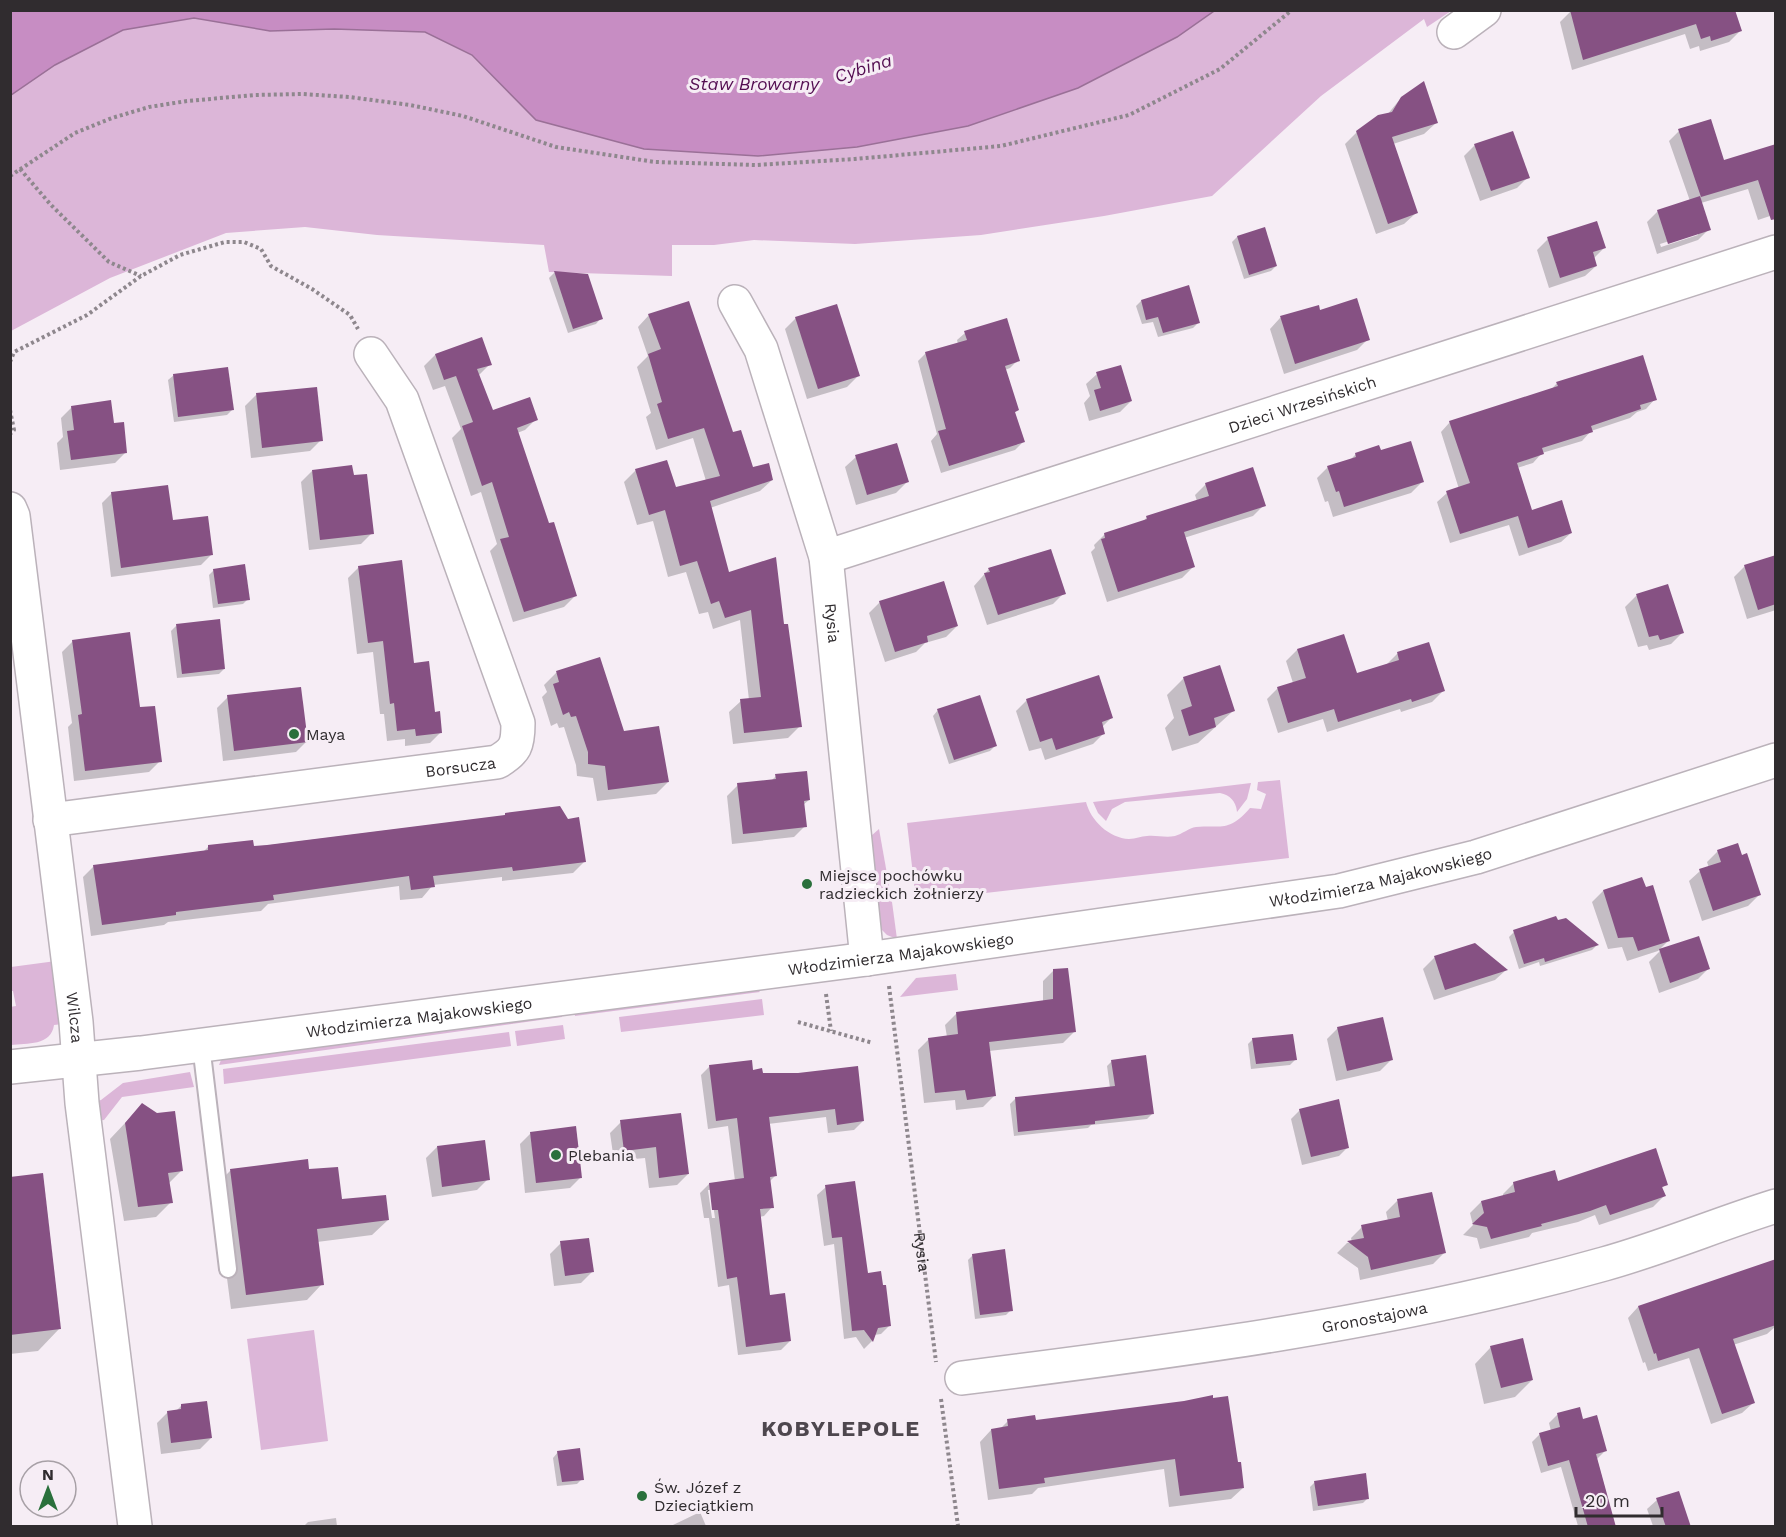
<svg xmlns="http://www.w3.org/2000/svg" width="1786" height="1537" font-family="'Work Sans',sans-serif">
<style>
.green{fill:#dcb6d8}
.water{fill:#c78dc3;stroke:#9a7097;stroke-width:1.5}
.shadow{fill:#0003;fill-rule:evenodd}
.building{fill:#865183}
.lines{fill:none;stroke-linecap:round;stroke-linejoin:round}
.lane-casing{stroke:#bbb2ba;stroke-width:20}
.street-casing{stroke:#bbb2ba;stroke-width:36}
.path{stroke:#8e878d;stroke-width:4;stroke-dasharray:3 3;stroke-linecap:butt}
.lane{stroke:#fff;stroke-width:16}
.street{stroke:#fff;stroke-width:33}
.poi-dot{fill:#2a703c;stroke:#f6edf5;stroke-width:2}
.labels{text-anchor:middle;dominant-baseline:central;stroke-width:6;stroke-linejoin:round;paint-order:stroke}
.street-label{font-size:16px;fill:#302c2f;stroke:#f6edf5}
.poi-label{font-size:16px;fill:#302c2f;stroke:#f6edf5;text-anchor:start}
.water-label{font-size:18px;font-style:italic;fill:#530d51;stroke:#f6edf5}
.district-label{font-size:22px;font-weight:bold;letter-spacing:1.5px;fill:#4e474e;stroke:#f6edf5}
</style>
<rect width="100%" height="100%" fill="#f6edf5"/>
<g class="green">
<polygon points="1214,11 1451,11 1427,27 1424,19 1321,96 1212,196 1104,216 981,235 855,244 754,240 714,245 672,245 672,276 549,272 544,245 377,235 305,227 226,233 110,278 11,331 11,95 55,65 123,30 194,18 270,31 334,29 425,32 472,55 536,120 857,147 968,126 1078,88 1177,37"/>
<path d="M1280 780 1289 858 916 901 907 823 1086 802C1091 821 1109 838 1129 839 1136 839 1141 836 1147 836 1157 835 1165 838 1175 836 1182 834 1189 828 1196 827 1223 825 1229 832 1250 808L1261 809 1266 794 1257 790 1258 782Z"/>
<path d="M1251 783 1247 799 1237 812C1236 801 1230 795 1220 793L1125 802 1112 809 1106 821 1098 813 1093 802Z"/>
<polygon points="879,829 892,902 897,939 887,935 879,927 868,843 871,836"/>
<path d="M56 961 63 1024 54 1025C51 1046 27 1043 11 1045L10 1007 16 1006 13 991H11V967Z"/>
<polygon points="956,974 958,990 900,997 916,978"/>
<polygon points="756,988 760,992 575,1016 573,1008"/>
<polygon points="762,999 764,1015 621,1032 619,1017"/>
<polygon points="561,1010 562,1017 219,1065 221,1060 229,1055"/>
<polygon points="563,1025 565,1039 517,1046 515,1031"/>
<polygon points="509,1032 511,1046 224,1084 223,1069"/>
<polygon points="190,1072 194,1087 122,1097 104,1120 95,1121 93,1102 101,1100 123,1083"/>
<polygon points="314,1330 328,1441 261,1450 247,1339"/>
</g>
<polygon class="water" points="11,10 1214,10 1214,11 1177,37 1078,88 968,126 857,147 758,156 644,149 536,120 472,55 425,32 334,29 270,31 194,18 123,30 55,65 11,95"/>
<g class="shadow">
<polygon points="1734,10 1740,31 1729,42 1700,51 1699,46 1690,49 1685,34 1572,70 1560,22 1571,11"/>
<polygon points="1401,98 1436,123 1424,134 1393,144 1416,213 1404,224 1376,234 1345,144 1357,132 1387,115"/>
<path d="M1679 131 1723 162 1776 145V214L1758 220 1748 189 1701 203 1709 229 1698 240 1657 254 1647 222 1658 211 1690 201 1669 141ZM1698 232V235L1661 247 1660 244Z"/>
<polygon points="1475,145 1528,177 1517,188 1480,201 1464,156"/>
<polygon points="1264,229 1276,266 1271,271 1244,279 1232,242 1237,237"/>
<polygon points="1548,239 1605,247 1593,259 1596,266 1585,276 1549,288 1537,250"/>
<polygon points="554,273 587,275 601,318 596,324 568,333 549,278"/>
<polygon points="1141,301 1198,323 1193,328 1158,337 1153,322 1142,324 1136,306"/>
<polygon points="1318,306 1320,312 1368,339 1357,350 1284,374 1270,329 1280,318"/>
<polygon points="649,315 732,434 752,469 772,480 760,491 710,508 728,574 782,626 800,726 788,738 733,744 729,712 741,701 749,700 740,620 713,629 708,612 699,614 686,572 668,577 653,521 637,525 624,482 636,470 675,488 706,481 693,438 656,450 646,417 651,413 637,367 648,356 638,327"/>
<polygon points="796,318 858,376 847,387 807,399 785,329"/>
<polygon points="965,333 1018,360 1010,368 1005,370 1018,410 1014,413 1023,442 1015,450 941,473 931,441 937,434 918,361 926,353 958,344 957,340"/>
<polygon points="481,339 490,364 478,376 492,412 536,419 525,430 517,433 548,525 575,596 564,607 513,622 490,551 497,544 481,492 471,496 452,438 461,429 445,386 433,390 424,366 435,355"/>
<polygon points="1097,374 1131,401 1120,412 1089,421 1084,403 1090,396 1086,384"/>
<polygon points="174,375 232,410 227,415 174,422 168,380"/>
<polygon points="1557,383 1655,399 1646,409 1637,412 1630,418 1591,431 1582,441 1542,453 1533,463 1517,468 1531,512 1571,533 1561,542 1519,556 1509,525 1450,543 1437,502 1447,493 1459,489 1441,432 1450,422 1550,391"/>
<polygon points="256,395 321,440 310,451 251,458 245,406"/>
<polygon points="72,407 126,452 115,463 60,470 57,443 63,437 61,418"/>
<polygon points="1380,452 1422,482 1411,493 1333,517 1328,501 1325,502 1317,478 1328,467 1349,461 1356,454"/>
<polygon points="856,457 907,482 896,493 856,505 845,467"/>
<polygon points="312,471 372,533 361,544 309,550 301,482"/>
<polygon points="1206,484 1264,505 1253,516 1184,538 1193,567 1182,578 1107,602 1091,552 1095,548 1094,545 1105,534 1142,523 1147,517 1197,501 1195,495"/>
<polygon points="112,493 171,522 211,555 201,565 111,577 102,503"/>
<polygon points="1776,557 1776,610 1747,619 1734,577 1745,566"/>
<polygon points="359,567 433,714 441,732 430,743 405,746 405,739 387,741 384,714 380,714 373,652 357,654 348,578"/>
<polygon points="989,569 1064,593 1053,604 987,625 974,586"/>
<polygon points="214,570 248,599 243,604 213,608 209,575"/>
<polygon points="1667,586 1682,633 1671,644 1649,650 1647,645 1638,647 1625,607 1636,596"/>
<polygon points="880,602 957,626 946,637 925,643 916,652 885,662 869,613"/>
<polygon points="176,626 224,669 219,674 177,678 171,631"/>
<polygon points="1343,636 1356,675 1386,665 1397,654 1428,644 1443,691 1432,702 1401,712 1400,709 1327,732 1323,719 1278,733 1267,699 1278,688 1293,683 1286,661 1297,650"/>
<polygon points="73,641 160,761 149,772 74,781 68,727 72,723 62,652"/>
<polygon points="599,659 623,733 668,782 656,794 597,801 593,778 577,776 576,765 564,727 559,728 557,723 551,726 542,697 547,692 544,685 556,673"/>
<polygon points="1184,678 1233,711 1198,743 1172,751 1165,728 1174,718 1167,695"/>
<polygon points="228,697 307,741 296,752 223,761 217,708"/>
<polygon points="1027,700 1111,718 1102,727 1104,733 1093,744 1045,760 1041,748 1029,751 1016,711"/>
<polygon points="938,710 995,746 990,751 949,764 933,716"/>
<polygon points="776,776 809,800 803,805 805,826 794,837 732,844 727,796 738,785 771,781"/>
<polygon points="506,814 568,820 584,862 573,873 502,881 502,877 433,885 422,898 400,900 399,886 268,904 261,911 168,922 164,925 91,936 83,877 94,866 203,852 208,847 253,847 503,816"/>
<polygon points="1718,851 1759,895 1748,906 1702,921 1689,881 1700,871 1709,868 1707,862"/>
<polygon points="1641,879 1669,940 1658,951 1627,961 1622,947 1608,949 1592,902 1603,891"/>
<polygon points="1557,922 1597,945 1592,950 1540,966 1539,962 1519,969 1509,937 1514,932"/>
<polygon points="1474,944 1506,970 1495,980 1434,1000 1423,969 1434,958"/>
<polygon points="1660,951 1709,968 1698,979 1659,993 1649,962"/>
<polygon points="1054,970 1074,1032 1063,1043 989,1051 994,1096 983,1107 956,1110 955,1100 924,1103 918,1050 929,1039 947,1037 945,1025 956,1014 1043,1002 1043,981"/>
<polygon points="1338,1028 1391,1060 1380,1071 1336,1081 1327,1039"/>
<polygon points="1253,1039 1295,1060 1290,1065 1251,1069 1248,1044"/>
<polygon points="1112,1061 1152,1114 1147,1119 1091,1125 1088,1128 1014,1136 1010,1104 1015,1099 1110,1088 1107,1066"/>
<path d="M710 1066 752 1072 762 1075 863 1121 854 1130 828 1133 826 1117 768 1124 775 1176 769 1182 772 1207 764 1216 759 1217 769 1297 790 1341 781 1350 738 1355 729 1285 718 1287 709 1218H704L700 1193 709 1184 735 1181 728 1126 708 1129 701 1075ZM708 1190H711L715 1218H712Z"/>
<polygon points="142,1105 156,1115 182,1170 168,1184 171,1202 156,1217 124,1221 110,1139"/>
<polygon points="1300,1110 1348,1147 1339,1156 1302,1165 1291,1119"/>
<polygon points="680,1114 688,1174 677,1185 649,1188 645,1158 614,1161 610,1133 621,1122"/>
<polygon points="531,1133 581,1177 570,1188 525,1193 520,1144"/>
<polygon points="437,1147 488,1179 477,1190 432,1197 426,1158"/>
<polygon points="230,1171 308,1171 340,1200 388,1220 372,1235 317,1242 322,1284 307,1300 231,1309 215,1186"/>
<polygon points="10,1179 60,1328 38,1351 10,1354"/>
<polygon points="1514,1183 1557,1183 1666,1184 1661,1189 1664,1196 1653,1207 1599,1225 1595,1215 1578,1222 1532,1233 1529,1237 1480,1249 1477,1238 1463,1235 1473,1225 1470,1213 1481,1202 1503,1197 1503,1194"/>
<polygon points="826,1187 889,1326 881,1334 874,1335 872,1341 864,1349 856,1337 844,1339 834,1244 824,1246 817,1195"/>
<polygon points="1397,1201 1444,1253 1433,1264 1360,1280 1358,1268 1337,1253 1347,1243 1352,1242 1351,1238 1362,1227 1388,1221 1386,1212"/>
<polygon points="561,1243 592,1272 581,1283 554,1286 550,1254"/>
<polygon points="973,1255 1011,1310 1006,1315 975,1319 968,1260"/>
<polygon points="1776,1260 1776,1326 1767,1334 1733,1345 1753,1403 1742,1413 1711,1424 1689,1358 1648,1371 1645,1362 1643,1363 1628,1318 1638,1307"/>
<polygon points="1491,1347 1532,1380 1515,1397 1484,1404 1475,1364"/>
<polygon points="1185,1403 1243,1488 1231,1499 1169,1507 1164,1469 1038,1488 1032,1494 988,1500 980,1442 991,1430 1000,1429 1008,1421 1035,1422"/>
<polygon points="181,1406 211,1438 200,1449 161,1454 157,1423 168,1412 176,1411"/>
<polygon points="1557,1415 1582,1420 1605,1451 1597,1459 1615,1526 1578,1526 1561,1467 1541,1473 1532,1442 1540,1434 1551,1431 1549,1423"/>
<polygon points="558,1452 582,1479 577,1484 557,1486 553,1458"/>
<polygon points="1315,1482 1368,1498 1363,1503 1313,1511 1310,1487"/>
<polygon points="1657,1500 1689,1526 1653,1526 1647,1509"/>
<polygon points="700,1512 706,1526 671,1526 673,1525"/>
<polygon points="336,1518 337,1526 304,1526 308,1522"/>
</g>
<g class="building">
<polygon points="1570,10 1735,10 1742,31 1711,41 1710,36 1701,39 1696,24 1583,60"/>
<polygon points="1424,81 1438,123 1392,137 1418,213 1388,224 1356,131 1378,115 1392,112 1401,97"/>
<polygon points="1711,119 1724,160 1776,144 1776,219 1771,220 1758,180 1701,197 1678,129"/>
<polygon points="1513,131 1530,178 1491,191 1474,144"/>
<polygon points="1700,196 1711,230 1668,244 1657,210"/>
<polygon points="1597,221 1606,248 1593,252 1597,266 1560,278 1547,237"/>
<polygon points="1265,227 1277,266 1249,275 1237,236"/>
<polygon points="554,271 588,274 603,319 573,329"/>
<polygon points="1189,285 1200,323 1163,333 1158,317 1146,320 1141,300"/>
<polygon points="1357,298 1370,340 1295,364 1280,316 1319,305 1320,310"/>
<polygon points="689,301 733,432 741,430 753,467 769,463 773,480 710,501 729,572 776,557 784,624 788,624 802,727 744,733 740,699 761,697 751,610 725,618 719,601 711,604 697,561 680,566 665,510 649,515 635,469 667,460 676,487 720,476 704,428 668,439 657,404 662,402 648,354 661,349 648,314"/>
<polygon points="837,304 860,376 818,389 795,317"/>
<polygon points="1007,318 1020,361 1005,366 1019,410 1015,412 1025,442 949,466 938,431 946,429 925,352 967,340 964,331"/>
<polygon points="482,337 492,365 477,369 493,410 530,397 538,420 517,428 549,523 554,522 577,596 524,612 500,539 509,537 492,482 482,486 462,426 473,422 456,376 444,380 435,354"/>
<polygon points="1643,355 1657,400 1640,405 1641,409 1591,426 1593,432 1542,448 1544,454 1517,463 1532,510 1562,500 1572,533 1528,548 1518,516 1460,534 1446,491 1470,483 1449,421 1558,386 1556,382"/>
<polygon points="1121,365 1132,401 1100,411 1094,390 1101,388 1096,372"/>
<polygon points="228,367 234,410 178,417 173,374"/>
<polygon points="317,387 323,441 262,448 256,393"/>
<polygon points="111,400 114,423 124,422 127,453 71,460 67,431 74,430 71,406"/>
<polygon points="1411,441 1424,482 1344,507 1339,491 1336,492 1327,466 1356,457 1355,453 1379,445 1381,450"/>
<polygon points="897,443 909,482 867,495 855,455"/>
<polygon points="352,465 354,475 367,474 374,534 320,540 312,470"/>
<polygon points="1253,467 1266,506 1184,532 1195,567 1118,592 1101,539 1105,538 1104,533 1147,519 1146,516 1209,496 1205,483"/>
<polygon points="168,485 173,520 208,516 213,555 121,568 111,492"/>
<polygon points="1051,549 1066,594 998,615 984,573 990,572 988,568"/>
<polygon points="1776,555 1776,604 1758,610 1744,565"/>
<polygon points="402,560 414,663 429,661 435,712 440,711 442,733 416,736 415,729 397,731 394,703 390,704 383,641 368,643 358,566"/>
<polygon points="245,564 250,600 218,604 213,569"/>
<polygon points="944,581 958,626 927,636 928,642 895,652 879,601"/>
<polygon points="1668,584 1684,633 1660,640 1658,635 1649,637 1636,594"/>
<polygon points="220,619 225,669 182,674 176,624"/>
<polygon points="130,632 140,707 155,706 162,762 85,771 78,715 82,714 72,640"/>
<polygon points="1344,634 1357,673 1399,660 1397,652 1429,642 1445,691 1412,702 1411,699 1338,722 1334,709 1288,723 1277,687 1306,678 1297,649"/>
<polygon points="600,657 624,731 659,726 669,782 608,790 605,766 588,764 588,752 576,716 571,717 569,712 563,715 553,684 559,682 556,671"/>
<polygon points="1220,665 1235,711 1214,718 1216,727 1189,736 1181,710 1192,706 1183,677"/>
<polygon points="1099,675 1113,718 1102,722 1105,734 1056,750 1052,738 1040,742 1026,699"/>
<polygon points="301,687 308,742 234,751 227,695"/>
<polygon points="980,695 997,746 954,760 937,709"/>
<polygon points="807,771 810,800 804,801 807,827 743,834 737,783 776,779 775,774"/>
<polygon points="560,806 568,819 579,817 586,862 513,871 512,867 433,876 435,887 411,890 409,876 273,895 274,900 176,912 176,915 102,925 93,865 208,850 208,845 253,840 254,846 267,845 505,815 505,813"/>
<polygon points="1738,843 1742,855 1747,853 1761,895 1713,911 1699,869 1721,862 1717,850"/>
<polygon points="1642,877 1646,887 1653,885 1670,941 1638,951 1633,937 1618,938 1603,890"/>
<polygon points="1556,916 1558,920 1566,918 1599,945 1545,962 1544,958 1524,964 1513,930"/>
<polygon points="1699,936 1710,969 1670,983 1659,949"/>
<polygon points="1475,943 1508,970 1445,990 1434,956"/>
<polygon points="1068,968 1076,1032 989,1042 996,1096 967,1100 965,1090 935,1093 928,1038 958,1034 956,1012 1053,999 1053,969"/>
<polygon points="1383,1017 1393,1060 1347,1071 1337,1027"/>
<polygon points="1293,1034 1297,1060 1256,1064 1252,1038"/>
<polygon points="1146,1055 1154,1114 1095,1121 1095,1124 1018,1132 1015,1097 1115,1086 1111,1060"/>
<polygon points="752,1060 753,1070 762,1068 763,1073 798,1073 858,1066 864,1121 837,1125 835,1109 769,1117 777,1176 770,1177 774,1208 760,1209 770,1295 785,1293 791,1341 746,1347 737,1277 727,1279 718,1210 712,1210 709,1183 744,1178 737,1118 716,1121 709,1065"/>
<polygon points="1339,1099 1349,1148 1311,1157 1299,1109"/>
<polygon points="142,1103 157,1113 175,1111 183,1171 168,1173 173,1203 138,1207 125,1123"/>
<polygon points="681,1113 689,1174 659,1178 656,1147 624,1151 620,1120"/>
<polygon points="576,1126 582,1178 536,1183 530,1132"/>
<polygon points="485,1140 490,1180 442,1187 437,1146"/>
<polygon points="1656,1148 1668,1185 1662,1187 1666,1196 1610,1215 1606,1205 1590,1211 1541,1224 1542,1226 1491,1239 1487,1227 1472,1224 1484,1213 1481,1201 1515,1192 1513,1182 1555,1170 1558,1181"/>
<polygon points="308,1159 309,1169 338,1167 342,1199 386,1195 389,1220 317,1229 324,1285 246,1295 230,1169"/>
<polygon points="43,1173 61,1329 10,1335 10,1177"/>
<polygon points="855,1181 868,1273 881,1271 883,1285 886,1285 891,1326 878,1328 873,1342 864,1330 852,1331 842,1237 832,1238 825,1185"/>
<polygon points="1432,1192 1446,1253 1371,1270 1368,1257 1347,1241 1364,1238 1361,1225 1400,1217 1397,1199"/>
<polygon points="589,1238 594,1272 565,1276 560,1241"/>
<polygon points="1005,1249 1013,1311 980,1315 972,1254"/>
<polygon points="1776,1259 1776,1325 1733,1339 1755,1403 1722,1414 1699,1348 1658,1361 1656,1353 1654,1354 1638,1306"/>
<polygon points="1523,1338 1533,1380 1501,1388 1490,1346"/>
<polygon points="1213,1395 1213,1398 1228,1396 1238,1462 1241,1462 1244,1488 1180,1496 1175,1459 1044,1478 1045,1483 999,1489 991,1429 1008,1426 1007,1419 1035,1415 1036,1420 1184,1401"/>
<polygon points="207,1401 212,1438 171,1443 167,1411 181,1409 181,1404"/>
<polygon points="1580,1407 1583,1419 1597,1415 1607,1451 1596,1454 1616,1527 1588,1527 1569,1460 1548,1466 1539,1433 1560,1427 1557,1413"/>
<polygon points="580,1448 584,1480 562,1482 557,1451"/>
<polygon points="1366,1473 1369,1499 1318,1506 1314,1481"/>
<polygon points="1679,1491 1691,1527 1666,1527 1656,1498"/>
</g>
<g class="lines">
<defs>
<polyline id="lane" points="201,1045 228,1269"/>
<g id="street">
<polyline points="1454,32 1484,10"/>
<path id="s2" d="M735 302 761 349 826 557 867 959"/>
<path id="s3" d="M10 509 13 516 76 1022 82 1103 135 1526"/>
<path id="s4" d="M826 557 1776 252"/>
<path id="s5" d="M50 820 497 762C516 751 518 745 518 723L402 400 371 354"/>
<path id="s6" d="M10 1067 141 1053 867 959 1339 891 1476 857 1776 760"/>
<path id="s7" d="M962 1378C1177 1351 1395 1323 1604 1264 1662 1248 1718 1224 1776 1206"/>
</g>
</defs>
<use href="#lane" class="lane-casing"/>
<use href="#street" class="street-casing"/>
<g class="path">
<polyline points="20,169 51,205 109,262 141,276"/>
<polyline points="10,176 75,133 112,118 149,107 187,101 255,95 302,94 349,97 410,105 463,116 556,147 655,162 756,165 855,159 1001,146 1129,115 1220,69 1292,10"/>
<polyline points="10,362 14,352 87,315 141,276 180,255 225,242 244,242 261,249 271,266 312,289 350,315 358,329"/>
<polyline points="10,410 14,430 10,434"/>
<path id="s1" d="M889 986 936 1362"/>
<polyline points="826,994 831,1031"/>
<polyline points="798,1022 873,1043"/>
<polyline points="941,1399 958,1526"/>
</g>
<use href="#lane" class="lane"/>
<use href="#street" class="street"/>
</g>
<g class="poi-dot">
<circle cx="294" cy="734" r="6"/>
<circle cx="807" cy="884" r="6"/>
<circle cx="556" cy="1155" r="6"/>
<circle cx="642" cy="1496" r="6"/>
</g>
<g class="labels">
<g class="street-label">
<text stroke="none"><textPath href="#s4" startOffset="500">Dzieci Wrzesińskich</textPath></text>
<text stroke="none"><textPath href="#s2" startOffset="338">Rysia</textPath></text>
<text stroke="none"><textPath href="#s5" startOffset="414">Borsucza</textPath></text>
<text stroke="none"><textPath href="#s6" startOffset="1384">Włodzimierza Majakowskiego</textPath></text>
<text stroke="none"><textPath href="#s6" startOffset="898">Włodzimierza Majakowskiego</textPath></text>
<text stroke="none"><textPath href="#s3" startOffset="513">Wilcza</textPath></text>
<text stroke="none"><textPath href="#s6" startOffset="412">Włodzimierza Majakowskiego</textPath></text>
<text stroke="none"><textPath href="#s1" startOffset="268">Rysia</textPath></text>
<text stroke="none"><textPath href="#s7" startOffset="417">Gronostajowa</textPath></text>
</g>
<g class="poi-label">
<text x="306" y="734">Maya</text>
<text x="819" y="875">Miejsce pochówku<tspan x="819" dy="18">radzieckich żołnierzy</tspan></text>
<text x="568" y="1155">Plebania</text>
<text x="654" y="1487">Św. Józef z<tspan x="654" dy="18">Dzieciątkiem</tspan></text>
</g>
<g class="water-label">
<text transform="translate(863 68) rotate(-17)">Cybina</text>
<text x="754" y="83">Staw Browarny</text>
</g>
<g class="district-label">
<text x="841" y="1428">KOBYLEPOLE</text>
</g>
</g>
<rect width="1786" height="1537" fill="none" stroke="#302c2f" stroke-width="24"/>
<g transform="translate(48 1489)"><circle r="28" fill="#f6edf5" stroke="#a7a0a6" stroke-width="1.5"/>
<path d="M0-4.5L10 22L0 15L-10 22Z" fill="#2a703c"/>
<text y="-9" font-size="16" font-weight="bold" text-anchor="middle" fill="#302c2f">N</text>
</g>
<path d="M1576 1507v9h86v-9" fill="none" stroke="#302c2f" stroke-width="3"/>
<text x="1585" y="1507" font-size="18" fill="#302c2f" stroke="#f6edf5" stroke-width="4.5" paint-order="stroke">20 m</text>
</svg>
